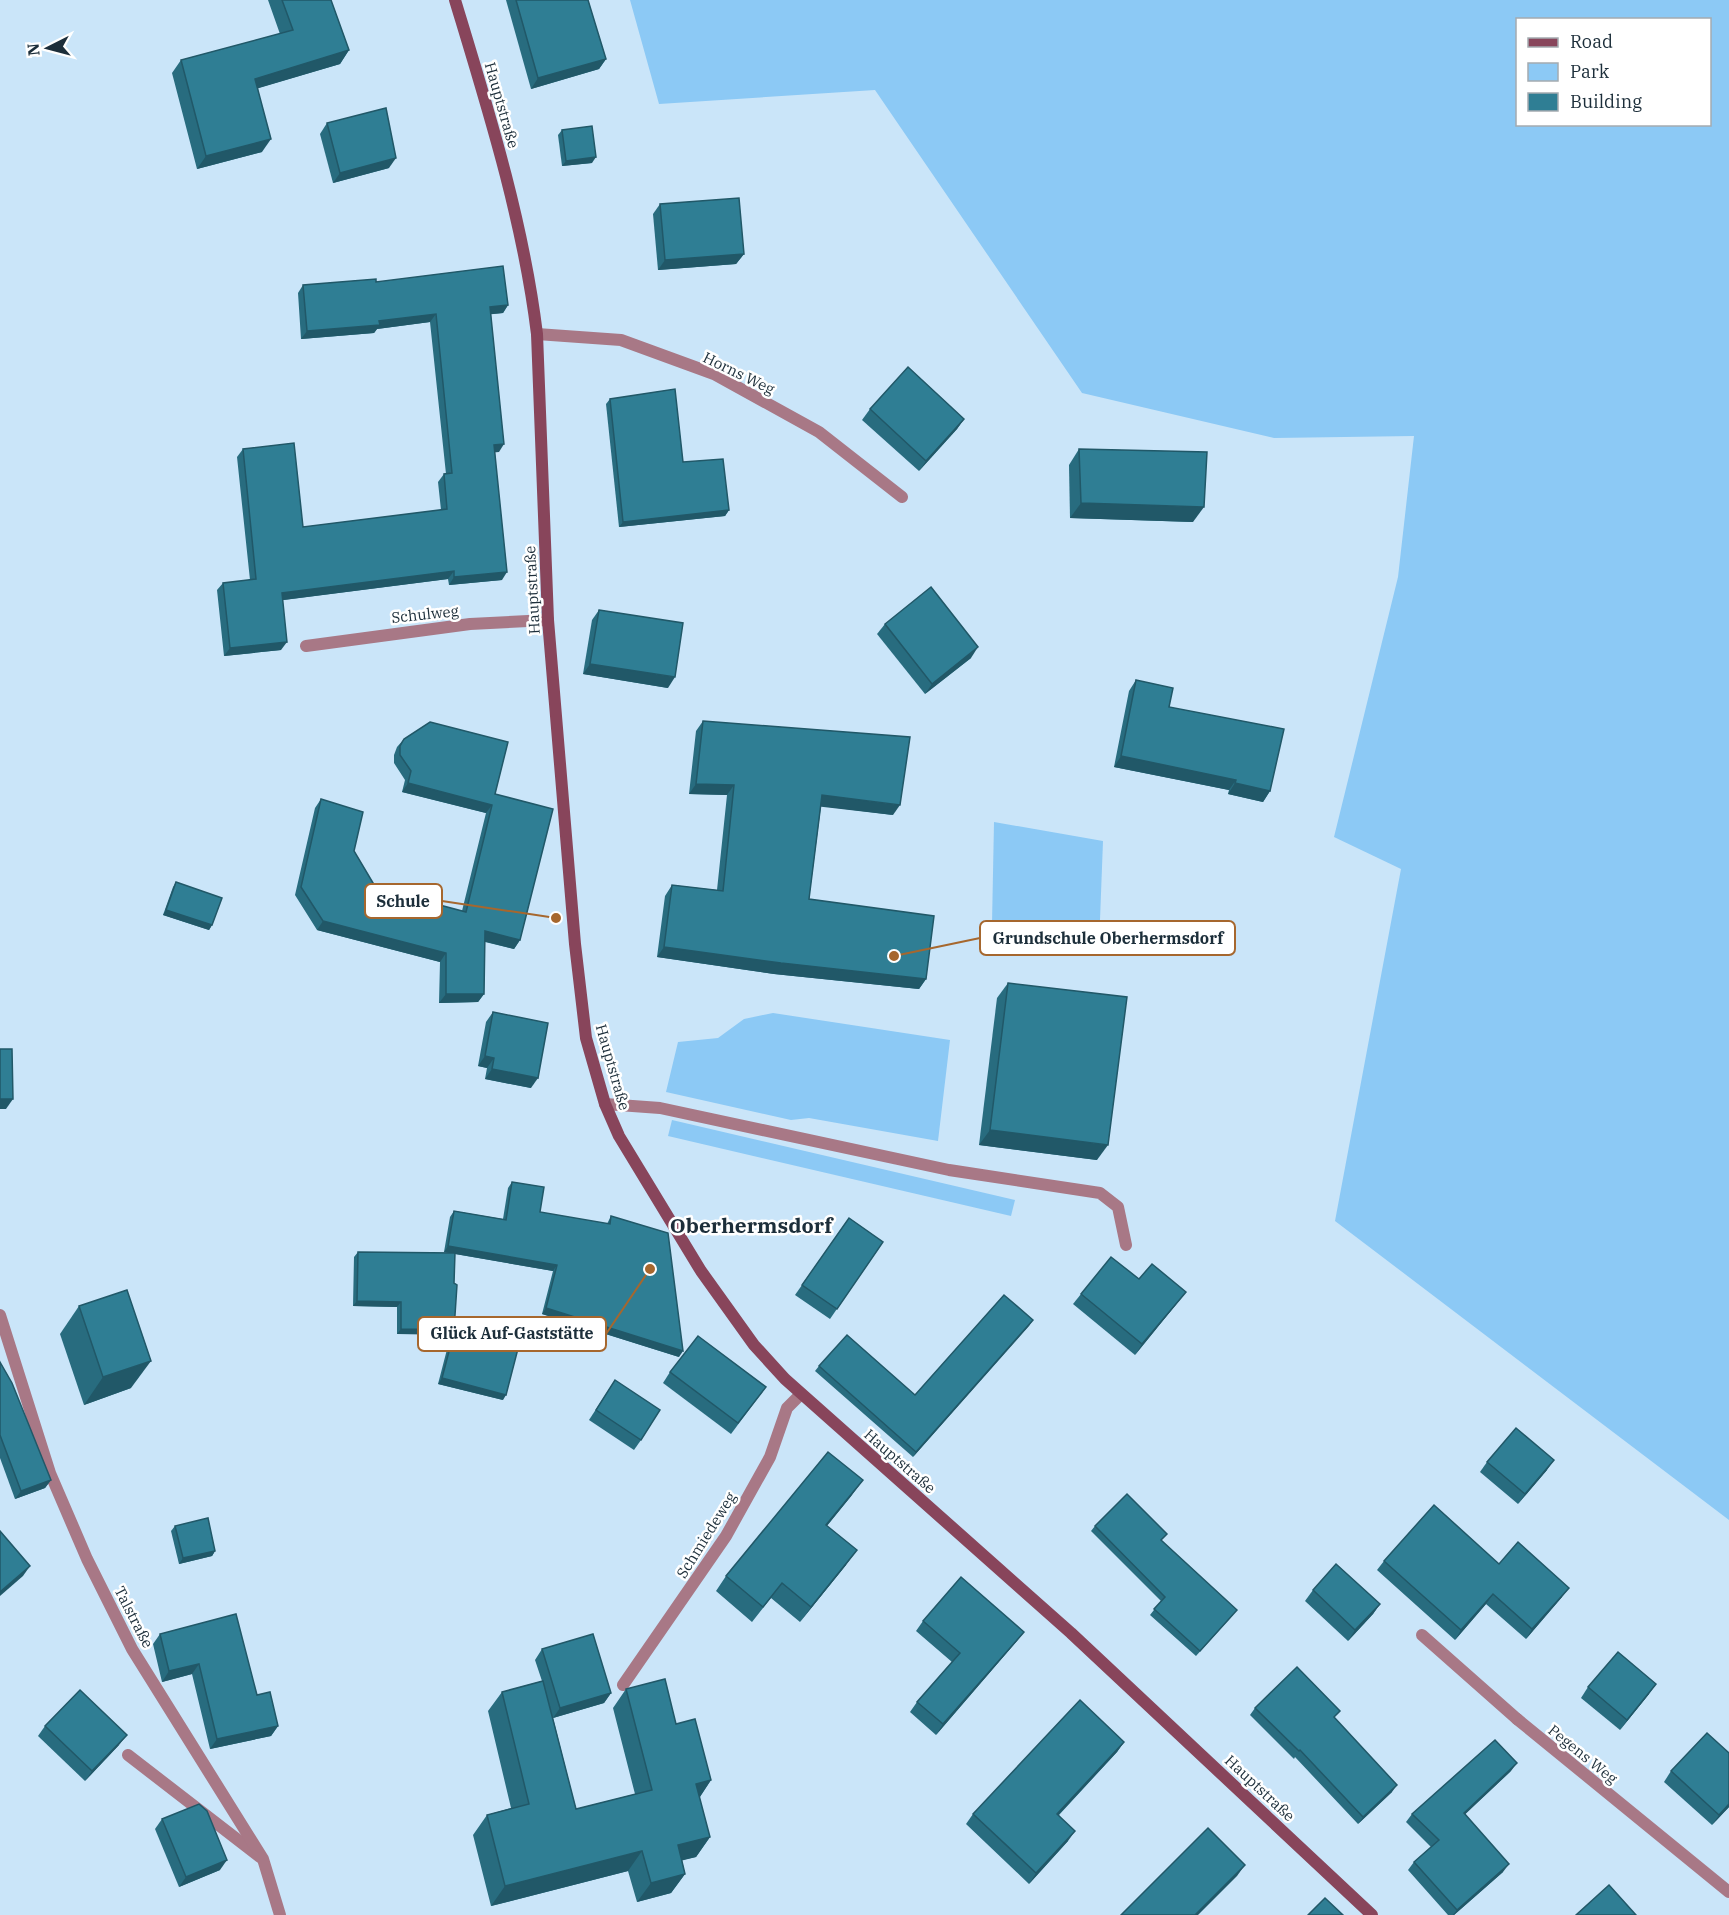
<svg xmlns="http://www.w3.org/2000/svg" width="1729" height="1915" font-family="'IBM Plex Serif',serif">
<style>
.green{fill:#8cc9f5;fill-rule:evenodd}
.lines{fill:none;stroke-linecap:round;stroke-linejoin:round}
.lane{stroke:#a87886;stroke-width:12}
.street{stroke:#a87886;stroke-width:12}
.secondary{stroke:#88455b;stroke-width:12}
.wall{fill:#286c7f}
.shaded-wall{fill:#215868}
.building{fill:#2f7e94;stroke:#215868;stroke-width:1.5}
.labels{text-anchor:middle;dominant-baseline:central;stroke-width:5;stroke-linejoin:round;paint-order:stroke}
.street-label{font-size:15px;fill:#1c2e3a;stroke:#fff}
.district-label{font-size:21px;font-weight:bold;fill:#1c2e3a;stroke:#fff}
.leader{fill:none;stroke:#a6672e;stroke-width:2}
.callout-dot{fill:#a6672e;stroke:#fff;stroke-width:2}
.callout{fill:#fff;stroke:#a6672e;stroke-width:2}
.callout-label{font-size:16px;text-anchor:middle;font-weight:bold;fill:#1c2e3a}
</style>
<rect width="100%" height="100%" fill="#cae5f9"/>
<g class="green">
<path d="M630 0H1729V1520L1335 1221 1401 869 1334 837 1398 577 1414 436 1274 438 1082 393 875 90 659 104ZM1518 20H1710V124H1518Z"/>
<polygon points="994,822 1103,841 1099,946 992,924"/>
<polygon points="773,1013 950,1040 938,1141 809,1118 791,1120 666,1092 678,1042 718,1038 744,1019"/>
<polygon points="672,1120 1015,1200 1011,1216 668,1136"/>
</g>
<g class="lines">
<g class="lane">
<polyline points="605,1104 660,1108 949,1170 1100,1193 1118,1207 1126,1245"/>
<polyline points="1422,1635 1517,1719"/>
<polyline points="623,1685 726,1536 770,1457 787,1408 801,1394"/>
<polyline points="128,1755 260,1857"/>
</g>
<g class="street">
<polyline points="537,334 621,340 714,374 819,432 902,497"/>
<polyline points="306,646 470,624 548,620"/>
<polyline points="0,1315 50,1473 87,1559 132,1649 263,1859 280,1915"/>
<polyline points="1517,1719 1729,1892"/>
</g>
<path class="secondary" d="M455 0C488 109 523 220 537 334L548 620 575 944 586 1038 605 1104 619 1136 701 1271 754 1345 785 1379 1071 1633 1372 1915"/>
</g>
<g class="wall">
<polygon points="268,0 331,0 349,50 340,64 258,88 262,152 197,169 172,73 181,60 280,34"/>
<polygon points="506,0 588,0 606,59 599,69 531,89"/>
<polygon points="327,123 389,168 333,183 320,134"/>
<polygon points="562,130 592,163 562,166 558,135"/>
<polygon points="660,204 744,254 736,264 658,270 653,214"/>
<polygon points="376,282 508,305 503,313 491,314 499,452 495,452 502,580 449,585 448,579 283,600 281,650 224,656 217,590 223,583 250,580 237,457 243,449 303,527 441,510 438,482 444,474 446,474 430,322 377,329 374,333 301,339 298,293 303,285"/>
<polygon points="610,399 683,462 729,510 725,516 619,527 606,404"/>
<polygon points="870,409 964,419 957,429 919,471 862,420"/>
<polygon points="1079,449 1193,522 1070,518 1069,465"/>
<polygon points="599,610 668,688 583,674 592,620"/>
<polygon points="885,624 971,658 925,694 877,634"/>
<polygon points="1136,680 1270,791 1263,802 1228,794 1229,790 1114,767 1129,691"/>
<polygon points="703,721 893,815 821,806 809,899 926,979 919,989 774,974 657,957 665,896 672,885 717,890 727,795 689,794 696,731"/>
<polygon points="404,739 495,794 520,940 514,949 485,942 484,994 478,1002 439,1003 440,962 317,930 295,895 315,808 321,799 354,851 376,888 462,911 486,813 402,792 405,780 394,763 394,755 397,747"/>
<polygon points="176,882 212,925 209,930 163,915 173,887"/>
<polygon points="1008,983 1097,1160 979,1145 997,998"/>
<polygon points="493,1012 531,1088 485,1079 487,1068 478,1066 486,1022"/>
<polygon points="512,1182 540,1212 607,1224 611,1216 679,1357 542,1314 553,1271 455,1254 454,1283 455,1324 457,1321 503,1400 438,1384 451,1334 397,1334 397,1307 353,1306 354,1257 358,1252 450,1253 444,1252 450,1217 454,1211 503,1219 508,1188"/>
<polygon points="849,1218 883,1242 830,1319 795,1295"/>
<polygon points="1139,1279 1186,1292 1178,1302 1135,1355 1073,1304 1081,1294"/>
<polygon points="79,1306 131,1388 84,1405 60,1334"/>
<polygon points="1033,1320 913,1457 815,1371 819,1366 915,1395"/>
<polygon points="0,1362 51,1480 45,1488 15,1499 0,1458"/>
<polygon points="670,1372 766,1387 731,1434 663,1383"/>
<polygon points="615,1380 641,1440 634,1450 589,1420"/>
<polygon points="1487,1462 1547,1470 1518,1504 1480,1472"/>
<polygon points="852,1495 827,1526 846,1565 800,1622 771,1598 752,1622 716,1591 726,1576"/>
<polygon points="175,1526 215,1551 212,1556 179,1564 171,1531"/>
<polygon points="1095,1526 1162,1541 1233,1615 1196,1656 1150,1615 1161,1601 1091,1531"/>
<polygon points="1384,1561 1499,1564 1562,1597 1526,1639 1486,1604 1455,1640 1377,1570"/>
<polygon points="1313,1590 1380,1604 1373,1614 1348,1641 1305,1601"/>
<polygon points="923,1621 1024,1632 1016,1642 936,1735 910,1712 917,1702 952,1662 916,1631"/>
<polygon points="160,1634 257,1695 278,1726 271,1736 210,1749 192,1674 162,1682 153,1644"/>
<polygon points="542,1649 611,1693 604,1703 553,1718 576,1809 635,1794 613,1708 626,1689 676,1724 711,1780 699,1798 710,1837 696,1857 682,1860 685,1874 671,1893 637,1902 628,1871 491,1906 473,1835 487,1815 511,1808 488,1711 502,1692 542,1681 535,1660"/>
<polygon points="1588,1687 1649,1694 1620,1730 1581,1698"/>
<polygon points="1255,1708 1335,1718 1392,1792 1358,1824 1295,1757 1294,1759 1250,1715"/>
<polygon points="45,1726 119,1745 85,1781 38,1736"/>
<polygon points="1124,1742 1117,1752 1059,1815 1068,1841 1029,1884 966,1824 973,1814"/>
<polygon points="1511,1771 1465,1814 1503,1872 1454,1915 1448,1915 1408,1870 1414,1862 1431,1847 1406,1822 1412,1814"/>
<polygon points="1671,1771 1729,1807 1712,1825 1664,1782"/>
<polygon points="162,1819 220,1870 179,1887 155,1829"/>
</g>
<g class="shaded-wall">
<polygon points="349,50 340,64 246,92 255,79"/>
<polygon points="606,59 599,69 531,89 538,78"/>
<polygon points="271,139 262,152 197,169 206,156"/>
<polygon points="596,157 592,163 562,166 566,161"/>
<polygon points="396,158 389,168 333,183 340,173"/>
<polygon points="744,254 736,264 658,270 665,260"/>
<polygon points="508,305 503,313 484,315 490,307"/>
<polygon points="436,314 430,322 377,329 374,333 301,339 307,331"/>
<polygon points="964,419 957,429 919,471 926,461"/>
<polygon points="504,444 499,452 488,453 494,445"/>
<polygon points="1081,503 1204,507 1193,522 1070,518"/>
<polygon points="729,510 725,516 619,527 623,522"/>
<polygon points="454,571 448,579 276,601 282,593"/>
<polygon points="507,572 502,580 449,585 454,577"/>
<polygon points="287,642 281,650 224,656 230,648"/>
<polygon points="978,647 971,658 925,694 932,684"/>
<polygon points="590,664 675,677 668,688 583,674"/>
<polygon points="1121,756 1236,780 1229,790 1114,767"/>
<polygon points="408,783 492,805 486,813 402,792"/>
<polygon points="1235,783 1270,791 1263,802 1228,794"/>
<polygon points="696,784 734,785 727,795 689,794"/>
<polygon points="822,795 900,805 893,815 815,806"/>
<polygon points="166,910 212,925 209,930 163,915"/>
<polygon points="323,921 446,953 440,962 317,930"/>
<polygon points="485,931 520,940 514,949 479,940"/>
<polygon points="664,947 926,979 919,989 774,974 657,957"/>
<polygon points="446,994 484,994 478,1002 439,1003"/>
<polygon points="485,1056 494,1058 487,1068 478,1066"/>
<polygon points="492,1069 538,1078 531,1088 485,1079"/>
<polygon points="0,1099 13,1099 6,1109 0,1109"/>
<polygon points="990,1130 1108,1145 1097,1160 979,1145"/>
<polygon points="448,1246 557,1265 553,1271 444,1252"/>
<polygon points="1186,1292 1178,1302 1135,1355 1142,1344"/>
<polygon points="357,1301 401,1302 397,1307 353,1306"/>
<polygon points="546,1308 683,1351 679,1357 542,1314"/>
<polygon points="1033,1320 1029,1326 913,1457 916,1452"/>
<polygon points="401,1329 454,1330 451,1335 397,1334"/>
<polygon points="151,1361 131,1388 84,1405 103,1377"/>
<polygon points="442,1378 506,1395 503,1400 438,1384"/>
<polygon points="1554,1460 1547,1470 1518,1504 1525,1494"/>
<polygon points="51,1480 45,1488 15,1499 21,1491"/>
<polygon points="863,1480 852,1495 815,1540 826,1525"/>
<polygon points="857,1550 846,1565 800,1622 811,1607"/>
<polygon points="215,1551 212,1556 179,1564 183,1558"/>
<polygon points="30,1566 23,1576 0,1596 0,1592"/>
<polygon points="1569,1588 1562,1597 1526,1639 1532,1629"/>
<polygon points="1493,1594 1486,1604 1455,1640 1461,1630"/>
<polygon points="1380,1604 1373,1614 1348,1641 1355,1630"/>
<polygon points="1024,1632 1016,1642 936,1735 943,1724"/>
<polygon points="199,1664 192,1674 162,1682 169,1671"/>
<polygon points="1656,1684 1649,1694 1620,1730 1627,1720"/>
<polygon points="611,1693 604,1703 553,1718 560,1708"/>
<polygon points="278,1726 271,1736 210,1749 217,1739"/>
<polygon points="127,1735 119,1745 85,1781 92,1771"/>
<polygon points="1124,1742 1117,1752 1050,1824 1057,1814"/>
<polygon points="1517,1763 1511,1771 1458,1821 1464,1813"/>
<polygon points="711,1780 698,1800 696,1784"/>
<polygon points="1397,1785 1392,1792 1358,1824 1363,1817"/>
<polygon points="1729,1804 1729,1807 1712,1825 1719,1815"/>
<polygon points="1075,1831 1068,1841 1029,1884 1036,1873"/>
<polygon points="710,1837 696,1857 664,1865 678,1845"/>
<polygon points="642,1851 628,1871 491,1906 505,1886"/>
<polygon points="227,1860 220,1870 179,1887 186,1877"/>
<polygon points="1509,1864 1503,1872 1454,1915 1453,1915 1457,1910"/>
<polygon points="1245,1865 1237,1876 1198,1915 1195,1915"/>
<polygon points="685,1874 671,1893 637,1902 651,1883"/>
</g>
<g class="building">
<polygon points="282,0 331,0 349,50 255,79 271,139 206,156 181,60 293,30"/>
<polygon points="516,0 588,0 606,59 538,78"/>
<polygon points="386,108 396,158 340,173 327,123"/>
<polygon points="592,126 596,157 566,161 562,130"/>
<polygon points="739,198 744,254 665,260 660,204"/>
<polygon points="503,266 508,305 490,307 504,444 494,445 507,572 454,577 454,571 282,593 287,642 230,648 223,583 256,579 243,449 294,443 303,527 447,509 444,474 452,473 436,314 379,321 380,325 307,331 303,285 376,279 376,282"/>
<polygon points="908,367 964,419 926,461 870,409"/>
<polygon points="675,389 683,462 723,459 729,510 623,522 610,399"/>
<polygon points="1079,449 1207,452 1204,507 1081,503"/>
<polygon points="931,587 978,647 932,684 885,624"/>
<polygon points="599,610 683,623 675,677 590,664"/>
<polygon points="1136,680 1173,688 1169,707 1284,729 1270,791 1235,783 1236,780 1121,756"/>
<polygon points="703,721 910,737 900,805 822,795 809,899 934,916 926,979 781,963 664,947 672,885 723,891 734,785 696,784"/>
<polygon points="430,722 508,742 495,794 553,809 520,940 485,931 484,994 446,994 446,953 323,921 301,887 321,799 363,812 354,851 376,888 466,912 492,805 408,783 411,771 400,755 400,746 404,739"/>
<polygon points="176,882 222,898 212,925 166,910"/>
<polygon points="1008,983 1127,997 1108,1145 990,1130"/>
<polygon points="493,1012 548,1023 538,1078 492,1069 494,1058 485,1056"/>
<polygon points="0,1049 12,1049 13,1099 0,1099"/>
<polygon points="512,1182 544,1187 540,1212 610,1224 611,1216 668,1233 683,1351 546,1308 557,1265 448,1246 454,1211 506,1220"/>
<polygon points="849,1218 883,1242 837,1309 802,1285"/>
<polygon points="358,1252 455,1253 454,1283 457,1285 454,1330 401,1329 401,1302 357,1301"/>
<polygon points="1111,1257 1139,1279 1152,1264 1186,1292 1142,1344 1081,1294"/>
<polygon points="127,1290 151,1361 103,1377 79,1306"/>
<polygon points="1004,1295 1033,1320 916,1452 819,1366 847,1335 915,1395"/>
<polygon points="457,1321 521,1337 506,1395 442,1378"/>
<polygon points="698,1336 766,1387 738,1423 670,1372"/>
<polygon points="0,1362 12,1383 51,1480 21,1491 0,1435"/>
<polygon points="615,1380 660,1410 641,1440 596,1410"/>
<polygon points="1516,1428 1554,1460 1525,1494 1487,1462"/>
<polygon points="828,1452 863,1480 826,1525 857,1550 811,1607 782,1583 763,1607 726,1576"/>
<polygon points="1127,1494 1167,1534 1161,1540 1237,1610 1200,1651 1154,1609 1165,1597 1095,1526"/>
<polygon points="1434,1505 1499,1564 1518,1542 1569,1588 1532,1629 1493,1594 1461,1630 1384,1561"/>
<polygon points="208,1518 215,1551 183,1558 175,1526"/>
<polygon points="0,1531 30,1566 0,1592"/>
<polygon points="1336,1564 1380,1604 1355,1630 1313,1590"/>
<polygon points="961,1577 1024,1632 943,1724 917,1702 960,1653 923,1621"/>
<polygon points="236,1614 257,1695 270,1692 278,1726 217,1739 199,1664 169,1671 160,1634"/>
<polygon points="593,1634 611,1693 560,1708 542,1649"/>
<polygon points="1618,1652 1656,1684 1627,1720 1588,1687"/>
<polygon points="1297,1667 1340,1711 1334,1717 1397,1785 1363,1817 1300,1750 1299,1751 1255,1708"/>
<polygon points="665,1679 676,1724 695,1719 711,1780 696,1784 710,1837 678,1845 685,1874 651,1883 642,1851 505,1886 487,1815 529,1804 502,1692 543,1681 576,1809 652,1790 626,1689"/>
<polygon points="80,1690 127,1735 92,1771 45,1726"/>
<polygon points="1080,1700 1124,1742 1057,1814 1075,1831 1036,1873 973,1814"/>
<polygon points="1707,1733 1729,1753 1729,1804 1719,1815 1671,1771"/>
<polygon points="1495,1740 1517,1763 1464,1813 1509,1864 1457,1910 1414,1862 1439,1840 1412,1814"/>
<polygon points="199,1804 207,1811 227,1860 186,1877 162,1819"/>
<polygon points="1208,1828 1245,1865 1195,1915 1121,1915"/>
<polygon points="1609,1885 1636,1915 1576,1915"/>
<polygon points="1325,1898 1343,1915 1308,1915"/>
</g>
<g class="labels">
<g class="street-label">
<text transform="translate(502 105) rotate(74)">Hauptstraße</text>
<text transform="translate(739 373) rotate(26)">Horns Weg</text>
<text transform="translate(532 590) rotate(-93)">Hauptstraße</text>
<text transform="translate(425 614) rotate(-6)">Schulweg</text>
<text transform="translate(613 1067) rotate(74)">Hauptstraße</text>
<text transform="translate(900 1461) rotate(41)">Hauptstraße</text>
<text transform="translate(706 1535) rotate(-58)">Schmiedeweg</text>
<text transform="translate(134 1617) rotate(63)">Talstraße</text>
<text transform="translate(1583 1754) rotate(39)">Pegens Weg</text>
<text transform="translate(1260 1788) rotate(43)">Hauptstraße</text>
</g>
<g class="district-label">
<text x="751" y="1225">Oberhermsdorf</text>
</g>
</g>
<path class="leader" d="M556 918L442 901M894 956L980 938M650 1269L606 1334"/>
<g class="callout-dot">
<circle cx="556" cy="918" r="6"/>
<circle cx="894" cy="956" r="6"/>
<circle cx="650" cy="1269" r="6"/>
</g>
<g class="callout">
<rect x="365" y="884" width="77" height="34" rx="6"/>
<rect x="980" y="921" width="255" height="34" rx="6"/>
<rect x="418" y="1317" width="188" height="34" rx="6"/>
</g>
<g class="callout-label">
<text x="403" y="907">Schule</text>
<text x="1108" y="944">Grundschule Oberhermsdorf</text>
<text x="512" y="1339">Glück Auf-Gaststätte</text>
</g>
<rect x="1516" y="18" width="195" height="108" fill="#ffffff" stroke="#a4abb0" stroke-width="1.5"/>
<rect x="1528" y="38" width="30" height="9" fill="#88455b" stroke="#a4abb0" stroke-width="1.5"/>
<text x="1570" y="48" font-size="18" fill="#1c2e3a">Road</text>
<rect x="1528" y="63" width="30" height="18" fill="#8cc9f5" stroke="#a4abb0" stroke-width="1.5"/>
<text x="1570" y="78" font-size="18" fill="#1c2e3a">Park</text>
<rect x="1528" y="93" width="30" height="18" fill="#2f7e94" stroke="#a4abb0" stroke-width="1.5"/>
<text x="1570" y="108" font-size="18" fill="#1c2e3a">Building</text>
<g transform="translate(48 48) rotate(264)" stroke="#ffffff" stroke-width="4.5" paint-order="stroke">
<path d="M0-4.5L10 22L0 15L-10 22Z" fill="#1c2e3a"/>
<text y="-9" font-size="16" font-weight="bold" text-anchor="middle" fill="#1c2e3a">N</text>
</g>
</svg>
